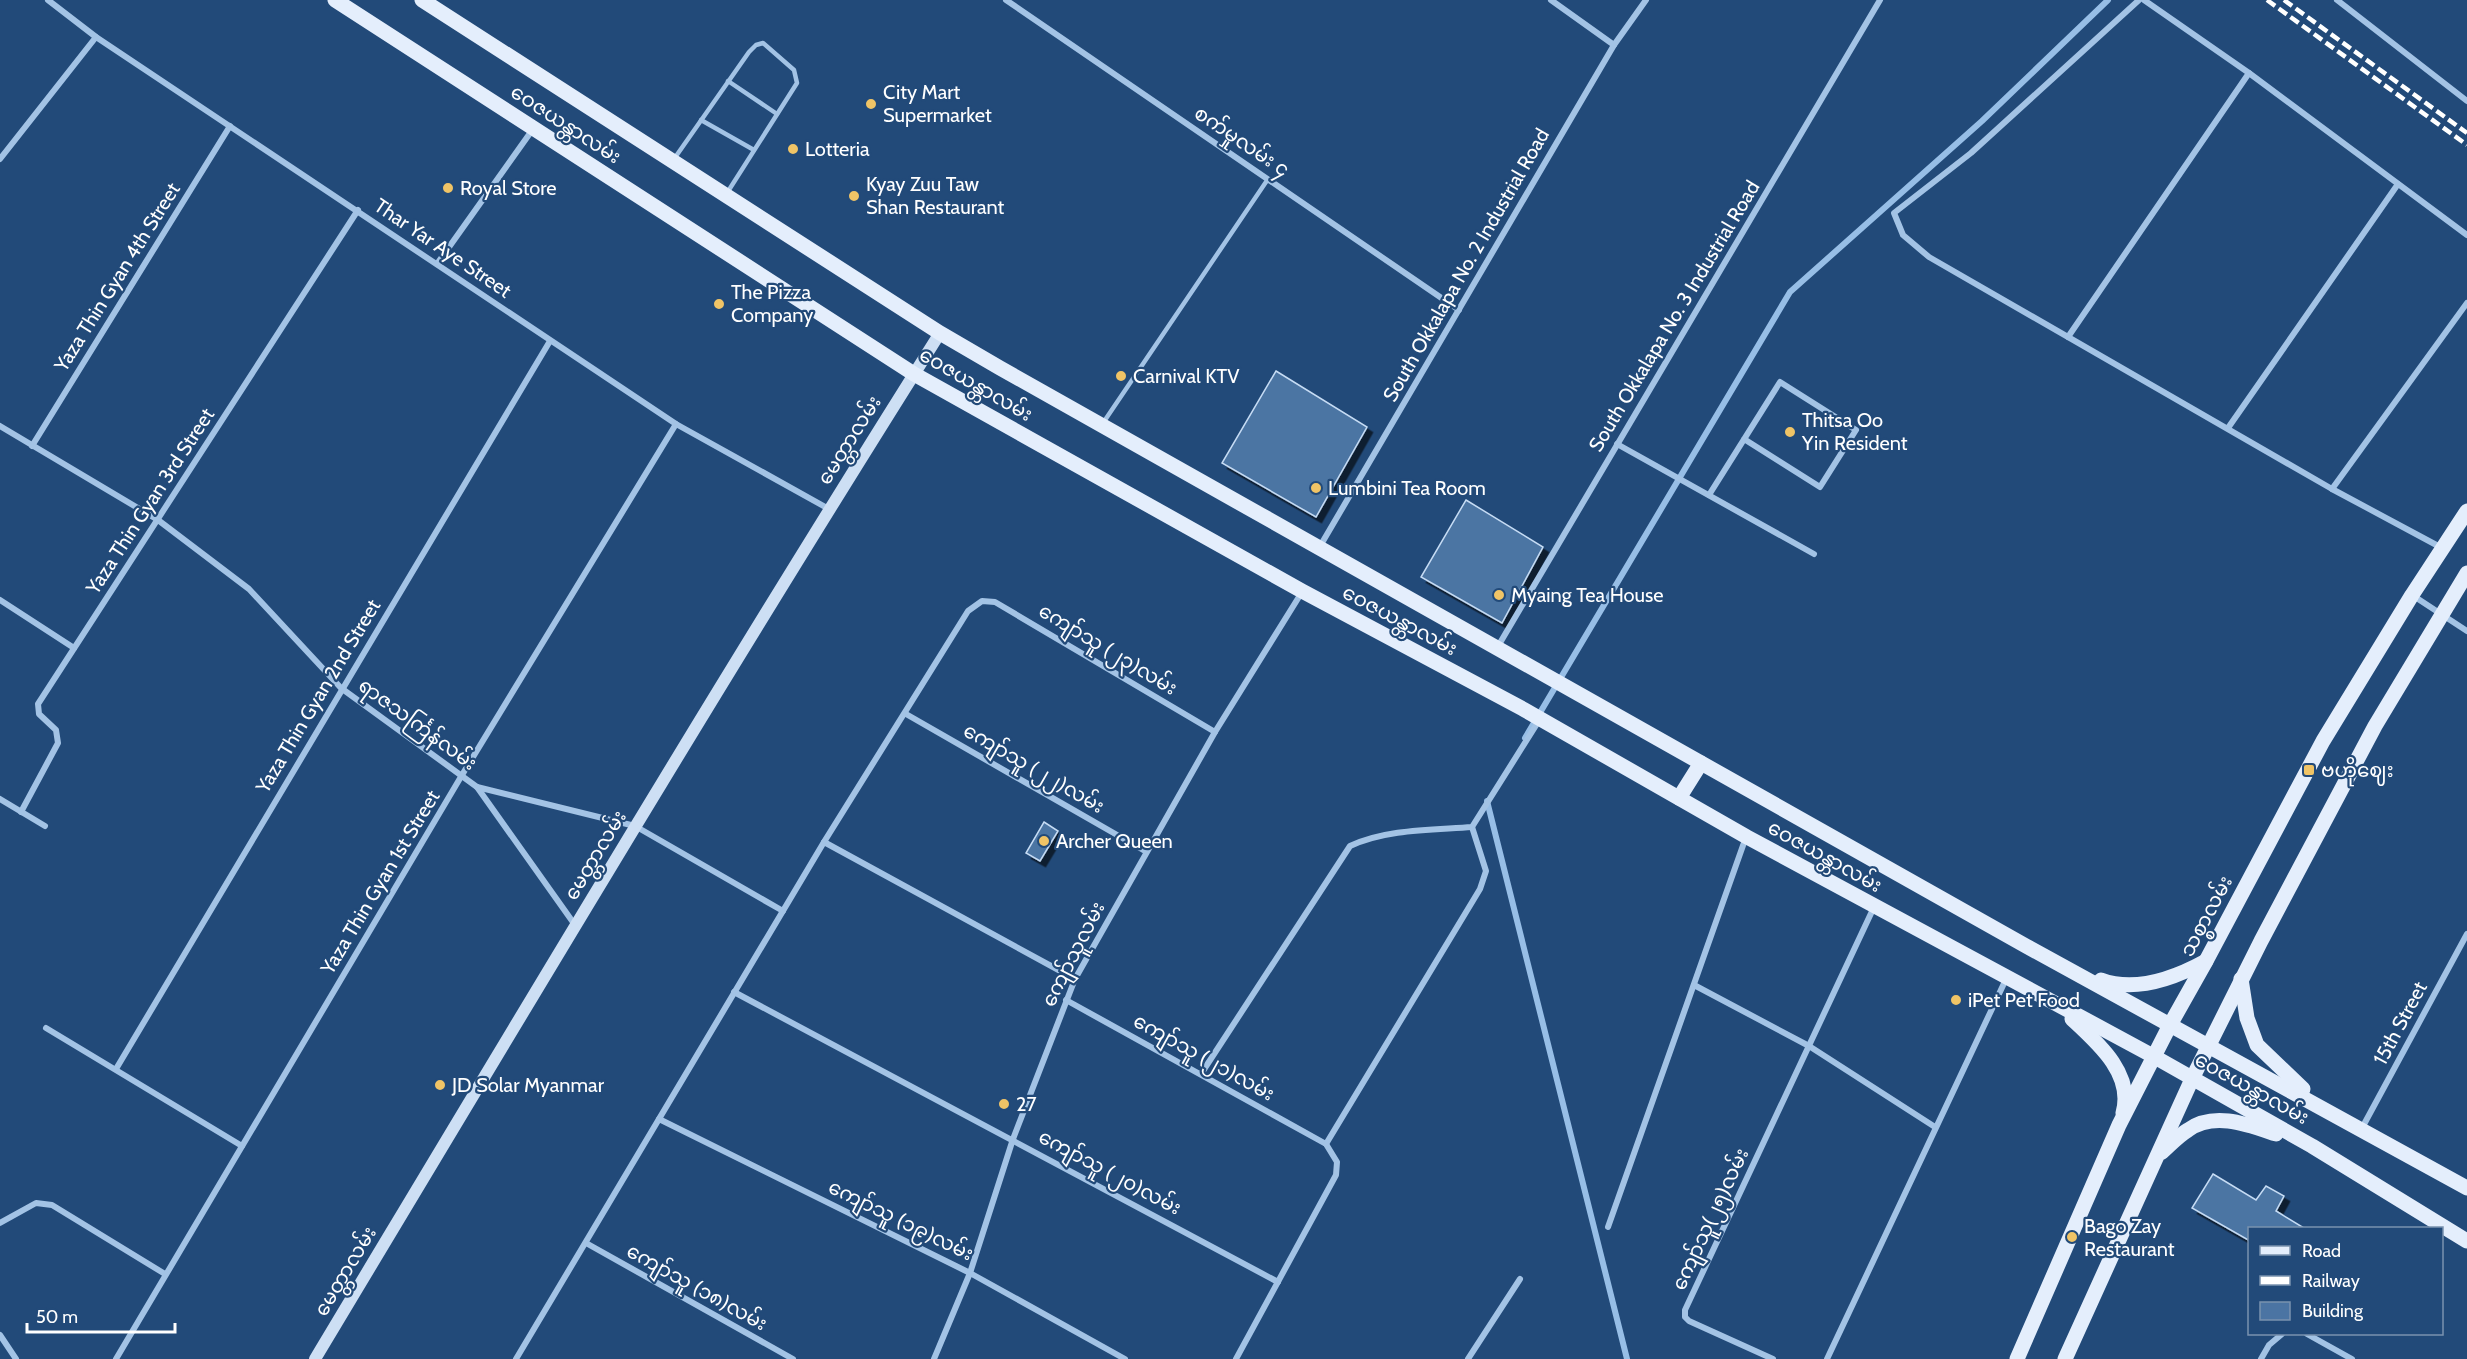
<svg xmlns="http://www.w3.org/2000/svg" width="2467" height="1359" font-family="Cabin,'Noto Sans Myanmar',sans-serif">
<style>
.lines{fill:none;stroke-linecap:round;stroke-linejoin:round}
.stream{stroke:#97bee6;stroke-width:6}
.building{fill:#4b74a3;stroke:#c6dcf4;stroke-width:1.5;filter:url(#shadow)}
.service{stroke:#a3c3e5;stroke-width:4.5}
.minor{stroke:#a3c3e5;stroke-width:6}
.secondary{stroke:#cddff4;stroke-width:12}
.primary{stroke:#e4eefc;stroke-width:15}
.rail{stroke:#fff;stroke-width:4.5;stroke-dasharray:10 4.5;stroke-linecap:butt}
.poi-dot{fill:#f0c466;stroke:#224a79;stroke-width:2}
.labels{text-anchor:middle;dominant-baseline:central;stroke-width:4.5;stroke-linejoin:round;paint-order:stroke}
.poi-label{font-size:20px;fill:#fff;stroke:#224a79;text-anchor:start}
.street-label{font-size:20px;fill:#fff;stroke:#224a79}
</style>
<defs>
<filter id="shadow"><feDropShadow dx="5.5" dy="5.5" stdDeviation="0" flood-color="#0009"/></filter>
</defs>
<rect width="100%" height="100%" fill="#224a79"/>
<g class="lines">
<g class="stream">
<polyline points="1525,738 1790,292 1982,121 2108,0"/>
<polyline points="1487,801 1627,1359"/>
</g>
</g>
<g class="building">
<polygon points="1276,371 1367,427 1316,517 1222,463"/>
<polygon points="1466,500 1543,547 1502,623 1421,577"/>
<polygon points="1044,822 1058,831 1040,861 1026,853"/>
<polygon points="2213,1174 2256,1200 2266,1186 2284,1196 2276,1211 2304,1228 2250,1228 2250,1241 2192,1208"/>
</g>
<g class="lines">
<g class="service">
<polyline points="728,81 777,114"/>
<polyline points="701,120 754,150"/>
<polyline points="674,159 749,52 756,45 763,43 794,70 797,83 727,193"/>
<polyline points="1103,423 1268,179"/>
</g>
<g class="minor">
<polyline points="48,0 96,37 676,424 829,509"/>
<polyline points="1006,0 1459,310"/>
<polyline points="1551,0 1614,45"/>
<polyline points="2139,0 1971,153 1894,213 1903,235 1929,257 2332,489 2442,548"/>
<polyline points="2144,0 2249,73 2467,235"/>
<polyline points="2337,0 2467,101"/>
<polyline points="0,159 96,37"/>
<polyline points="437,264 533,129"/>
<polyline points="2068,337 2249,73"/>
<polyline points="0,426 158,520 249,589 341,688 477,787 575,925"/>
<polyline points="2228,428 2398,184"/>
<polyline points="1617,444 1814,554"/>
<polyline points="32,446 230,126"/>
<polyline points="2332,489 2467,303"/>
<polyline points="1709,495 1780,382 1856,430 1820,487 1744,439"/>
<polyline points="1319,548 1614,45 1646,0"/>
<polyline points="2412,595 2467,631"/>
<polyline points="0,600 74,648"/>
<polyline points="1497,648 1880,0"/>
<polyline points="906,714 1145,851"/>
<polyline points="477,787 635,826 783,911"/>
<polyline points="0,799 45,826"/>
<polyline points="21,812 58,743 56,730 39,714 38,704 358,210"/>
<polyline points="824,842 1075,979"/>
<polyline points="1694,985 1809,1046 1935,1127"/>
<polyline points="734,992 1278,1282"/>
<polyline points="1066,1000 1326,1144 1337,1162 1336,1175 1236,1359"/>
<polyline points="46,1028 242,1146"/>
<polyline points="116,1069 550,341"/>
<path d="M1201 1074 1350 846C1386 829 1432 830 1472 827L1540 719"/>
<polyline points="659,1119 970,1273 1125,1359"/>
<polyline points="2362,1128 2467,934"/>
<polyline points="1326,1144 1480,889 1486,871 1472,827"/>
<polyline points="0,1223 36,1203 52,1205 165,1274"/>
<polyline points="1608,1227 1746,837"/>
<polyline points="586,1243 793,1359"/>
<polyline points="2307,1334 2352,1359"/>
<polyline points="0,1335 16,1359"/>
<polyline points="116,1359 462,775 676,424"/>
<polyline points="516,1359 824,842 968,611 982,601 995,602 1215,732"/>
<polyline points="934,1359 970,1273 1013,1139 1075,979 1215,732 1302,592"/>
<polyline points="1468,1359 1520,1279"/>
<polyline points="1773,1359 1689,1321 1685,1317 1685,1310 1874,907"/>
<polyline points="1827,1359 2007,977"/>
<polyline points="2261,1359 2269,1345 2282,1334"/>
</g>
<path class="secondary" d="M315 1359C521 1016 726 672 940 333"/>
<g class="primary">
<polyline points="335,0 914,374 1302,591 1523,709 1747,837 2153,1056 2312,1146 2467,1241"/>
<polyline points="422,0 940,333 1000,368 2026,946 2467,1188"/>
<polyline points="1679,798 1701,763"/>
<polyline points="2241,979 2247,1018 2257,1045 2303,1089"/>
<path d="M2101 980C2136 993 2175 978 2206 961"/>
<path d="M2072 1019C2098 1043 2134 1074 2123 1113"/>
<path d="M2162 1152C2170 1145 2178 1136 2188 1130 2214 1111 2249 1125 2276 1134"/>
<polyline points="2017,1359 2119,1125 2170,1025 2206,961 2323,741 2412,595 2467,511"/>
<polyline points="2065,1359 2192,1079 2261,941 2375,726 2467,573"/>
</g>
<g class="rail">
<polyline points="2267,0 2467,145"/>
<polyline points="2284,0 2467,133"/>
</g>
</g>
<g class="poi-dot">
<circle cx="871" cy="104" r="6"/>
<circle cx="793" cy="149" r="6"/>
<circle cx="448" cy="188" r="6"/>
<circle cx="854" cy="196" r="6"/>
<circle cx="719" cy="304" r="6"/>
<circle cx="1121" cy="376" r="6"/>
<circle cx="1790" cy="432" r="6"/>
<circle cx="1316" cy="488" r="6"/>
<circle cx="1499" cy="595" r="6"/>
<rect x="2303" y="764" width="12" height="12" rx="3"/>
<circle cx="1044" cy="841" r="6"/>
<circle cx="1956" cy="1000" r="6"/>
<circle cx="440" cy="1085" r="6"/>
<circle cx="1004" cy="1104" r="6"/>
<circle cx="2072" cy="1237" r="6"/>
</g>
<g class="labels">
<g class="poi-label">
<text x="883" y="92">City Mart<tspan x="883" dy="23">Supermarket</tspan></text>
<text x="805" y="149">Lotteria</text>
<text x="866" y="184">Kyay Zuu Taw<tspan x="866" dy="23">Shan Restaurant</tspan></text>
<text x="460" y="188">Royal Store</text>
<text x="731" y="292">The Pizza<tspan x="731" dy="23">Company</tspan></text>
<text x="1133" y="376">Carnival KTV</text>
<text x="1802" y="420">Thitsa Oo<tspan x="1802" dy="23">Yin Resident</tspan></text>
<text x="1328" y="488">Lumbini Tea Room</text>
<text x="1511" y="595">Myaing Tea House</text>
<text x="2321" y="770">ဗဟိုဈေး</text>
<text x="1056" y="841">Archer Queen</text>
<text x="1968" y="1000">iPet Pet Food</text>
<text x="452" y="1085">JD Solar Myanmar</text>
<text x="1016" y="1104">27</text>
<text x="2084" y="1226">Bago Zay<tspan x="2084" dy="23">Restaurant</tspan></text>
</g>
<g class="street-label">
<text transform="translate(566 124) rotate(33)">ဝေဇယန္တာလမ်း</text>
<text transform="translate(1242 141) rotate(34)">စက်မှုလမ်း ၄</text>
<text transform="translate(443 248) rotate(34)">Thar Yar Aye Street</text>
<text transform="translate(1466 265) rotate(-60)">South Okkalapa No. 2 Industrial Road</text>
<text transform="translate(117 277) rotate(-58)">Yaza Thin Gyan 4th Street</text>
<text transform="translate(1674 316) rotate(-59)">South Okkalapa No. 3 Industrial Road</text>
<text transform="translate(976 384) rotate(30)">ဝေဇယန္တာလမ်း</text>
<text transform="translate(849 440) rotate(-58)">မေတ္တာလမ်း</text>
<text transform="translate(150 501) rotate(-57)">Yaza Thin Gyan 3rd Street</text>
<text transform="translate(1400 620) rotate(28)">ဝေဇယန္တာလမ်း</text>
<text transform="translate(1108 649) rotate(31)">ကျော်သူ (၂၃)လမ်း</text>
<text transform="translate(318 696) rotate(-59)">Yaza Thin Gyan 2nd Street</text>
<text transform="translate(418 724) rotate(36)">ရာဇသင်္ကြန်လမ်း</text>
<text transform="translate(1034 768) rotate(30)">ကျော်သူ (၂၂)လမ်း</text>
<text transform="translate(595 855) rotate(-59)">မေတ္တာလမ်း</text>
<text transform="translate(1825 856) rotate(29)">ဝေဇယန္တာလမ်း</text>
<text transform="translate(380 882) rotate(-59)">Yaza Thin Gyan 1st Street</text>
<text transform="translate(2206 916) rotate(-62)">သစ္စာလမ်း</text>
<text transform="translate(1073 954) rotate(-63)">ကျော်သူလမ်း</text>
<text transform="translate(2400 1023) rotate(-62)">15th Street</text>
<text transform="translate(1204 1057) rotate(29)">ကျော်သူ (၂၁)လမ်း</text>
<text transform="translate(2252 1088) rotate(29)">ဝေဇယန္တာလမ်း</text>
<text transform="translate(1110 1172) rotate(28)">ကျော်သူ (၂၀)လမ်း</text>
<text transform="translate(1710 1219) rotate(-65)">ကျော်သူ(၂၅)လမ်း</text>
<text transform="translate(901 1220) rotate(26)">ကျော်သူ (၁၉)လမ်း</text>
<text transform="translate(345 1271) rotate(-59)">မေတ္တာလမ်း</text>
<text transform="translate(697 1287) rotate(29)">ကျော်သူ (၁၈)လမ်း</text>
</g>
</g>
<rect x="2248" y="1227" width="195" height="108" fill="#224a79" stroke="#7a92af" stroke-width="1.5"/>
<rect x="2260" y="1246" width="30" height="9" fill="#e4eefc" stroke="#7a92af" stroke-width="1.5"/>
<text x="2302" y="1257" font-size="18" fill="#ffffff">Road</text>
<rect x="2260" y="1276" width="30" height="9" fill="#ffffff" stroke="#7a92af" stroke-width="1.5"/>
<text x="2302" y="1287" font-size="18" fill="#ffffff">Railway</text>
<rect x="2260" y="1302" width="30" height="18" fill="#4b74a3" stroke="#7a92af" stroke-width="1.5"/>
<text x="2302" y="1317" font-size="18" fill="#ffffff">Building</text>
<path d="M27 1323v9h148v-9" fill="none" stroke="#ffffff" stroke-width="3"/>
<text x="36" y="1323" font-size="18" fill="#ffffff" stroke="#224a79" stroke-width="4.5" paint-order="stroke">50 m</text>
</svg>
